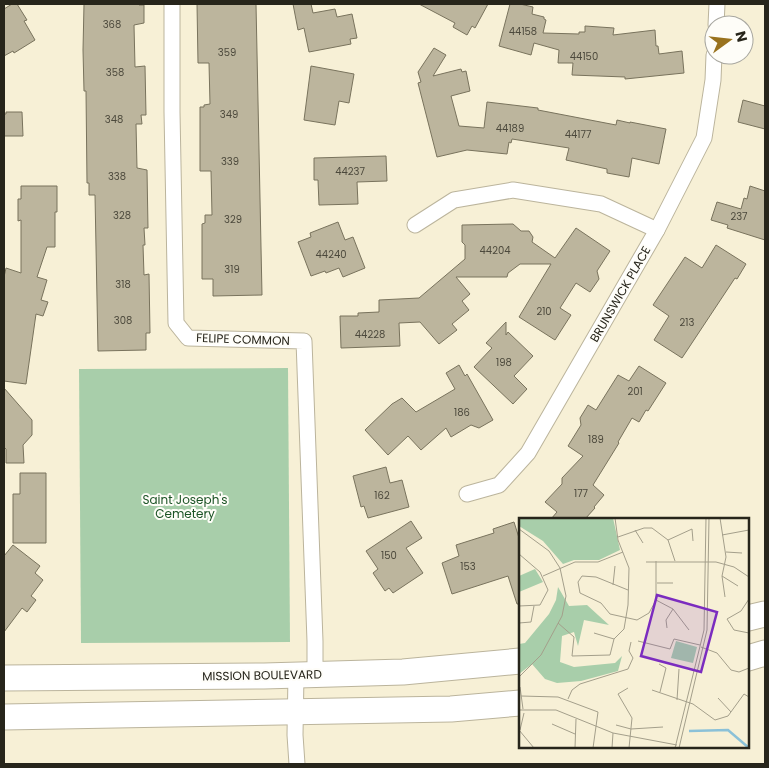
<svg xmlns="http://www.w3.org/2000/svg" width="769" height="768" font-family="Poppins,sans-serif">
<style>
.green{fill:#a8ceaa}
.building{fill:#bcb59d;stroke:#79735d}
.lines{fill:none;stroke-linecap:round;stroke-linejoin:round}
.street-casing{stroke:#bbb49c;stroke-width:17}
.primary-casing{stroke:#bbb49c;stroke-width:27}
.street{stroke:#fff;stroke-width:15}
.primary{stroke:#fff;stroke-width:25}
.labels{text-anchor:middle;dominant-baseline:central;stroke-width:4;stroke-linejoin:round;paint-order:stroke}
.number-label{font-size:10px;fill:#4c493c}
.street-label{font-size:12px;fill:#27251b;stroke:#fefdf8}
.park-label{font-size:12px;fill:#1b5325;stroke:#fefdf8}
.inset-river{fill:none;stroke:#8bc1d8;stroke-width:2.5}
.inset-road{fill:none;stroke:#a49f8b;stroke-width:1}
.view{fill:#7b2cbf;fill-opacity:0.15;stroke:#7b2cbf;stroke-width:2.5}
.inset-edge{fill:none;stroke:#27251b;stroke-width:2.5}
</style>
<rect width="100%" height="100%" fill="#f7f0d6"/>
<polygon class="green" points="288,368 290,642 81,643 79,369"/>
<g class="building">
<polygon points="12,4 17,4 27,20 24,21 35,40 14,53 13,51 4,56 4,9"/>
<polygon points="84,4 140,4 139,5 144,5 144,23 134,25 135,67 145,66 146,115 141,115 142,124 136,124 137,168 147,170 148,228 144,228 145,245 143,245 144,275 149,274 150,333 146,333 146,350 98,351 95,195 89,195 89,183 87,183 86,91 84,91 83,50"/>
<polygon points="197,4 256,4 262,295 213,296 213,279 202,279 202,224 205,223 205,215 212,215 211,171 200,171 200,107 204,107 204,105 210,104 209,63 198,63"/>
<polygon points="293,4 311,4 313,13 335,9 337,17 352,14 357,38 350,39 351,44 309,52 304,28 298,30"/>
<polygon points="419,4 488,4 475,28 472,26 467,35 453,27 455,23"/>
<polygon points="510,4 520,4 533,7 532,14 544,17 544,19 546,20 543,33 579,34 579,32 585,32 585,26 614,28 613,35 655,30 656,46 658,46 659,54 682,51 684,73 625,79 625,77 572,75 573,63 558,63 559,50 534,43 531,55 499,46"/>
<polygon points="434,48 446,55 433,76 461,69 462,72 466,71 470,91 451,96 459,126 484,128 487,102 538,108 538,110 616,125 617,120 630,123 630,122 666,129 659,164 632,158 629,177 607,173 607,169 566,160 569,148 512,139 511,143 509,142 507,154 467,150 437,157 418,83 421,82 418,72"/>
<polygon points="311,66 354,74 349,103 339,101 335,125 304,120"/>
<polygon points="743,100 765,106 765,129 738,122"/>
<polygon points="6,112 22,112 23,136 4,136 4,114 6,114"/>
<polygon points="386,156 387,181 357,182 358,204 319,205 318,180 314,180 314,158"/>
<polygon points="21,186 57,186 57,212 55,212 55,247 47,247 37,277 47,280 41,300 48,302 43,316 36,314 26,384 4,381 4,277 6,268 21,273 21,220 18,221 18,199 21,199"/>
<polygon points="750,186 765,191 765,240 727,228 728,225 711,220 717,202 741,209 744,198 747,199"/>
<polygon points="338,222 345,240 353,237 365,268 343,277 339,268 326,273 325,271 311,276 298,242 311,237 310,233"/>
<polygon points="513,224 521,231 529,231 533,237 532,242 555,258 576,228 610,251 597,271 599,279 590,292 576,283 560,308 571,315 555,340 519,317 551,264 520,264 508,273 507,277 456,277 470,294 462,301 469,310 452,324 457,330 439,344 420,322 399,323 400,346 341,348 340,316 358,316 358,313 379,312 379,300 419,298 465,259 465,245 462,242 462,225"/>
<polygon points="716,245 746,264 737,279 735,278 682,358 654,340 669,316 653,305 685,257 702,268"/>
<polygon points="506,322 506,335 508,332 533,356 514,376 527,389 513,404 474,367 492,348 486,343"/>
<polygon points="459,365 465,376 467,374 493,420 479,428 471,425 451,437 446,428 421,450 408,436 388,455 365,430 392,404 402,398 416,412 455,389 446,373"/>
<polygon points="639,366 666,383 648,411 646,410 639,422 632,418 618,442 619,443 593,485 604,495 594,507 595,508 585,519 551,519 557,512 545,502 562,484 562,478 583,456 568,446 581,425 580,418 588,405 596,410 618,375 629,381"/>
<polygon points="4,388 32,420 32,435 23,445 24,463 6,463 6,449 4,447"/>
<polygon points="386,467 390,483 402,480 409,507 368,518 364,506 361,507 353,476"/>
<polygon points="20,473 46,473 46,543 13,543 13,494 20,494"/>
<polygon points="411,521 422,538 406,548 423,573 393,593 389,588 385,591 373,573 378,569 366,551"/>
<polygon points="514,522 520,541 520,604 517,604 508,576 452,594 442,563 459,556 456,545 494,533 493,529"/>
<polygon points="13,545 40,566 35,573 43,580 31,596 36,600 27,612 22,608 4,632 4,556"/>
</g>
<g class="lines">
<defs>
<g id="street">
<polyline points="172,4 172,112 176,323 188,338 304,341 315,641 315,674"/>
<polyline points="716,25 717,4"/>
<polyline points="415,225 454,200 513,190 601,204 657,230"/>
<polyline points="467,494 499,485 528,453 657,230 704,138 713,80 714,55"/>
<polyline points="296,674 295,735 297,764"/>
</g>
<g id="primary">
<polyline points="748,618 765,614"/>
<polyline points="748,658 765,653"/>
<polyline points="4,678 264,676 403,672 520,661"/>
<polyline points="4,717 451,709 520,703"/>
</g>
</defs>
<use href="#street" class="street-casing"/>
<use href="#primary" class="primary-casing"/>
<use href="#street" class="street"/>
<use href="#primary" class="primary"/>
</g>
<g class="labels">
<g class="number-label">
<text x="112" y="24">368</text>
<text x="523" y="31">44158</text>
<text x="227" y="52">359</text>
<text x="584" y="56">44150</text>
<text x="115" y="72">358</text>
<text x="229" y="114">349</text>
<text x="114" y="119">348</text>
<text x="510" y="128">44189</text>
<text x="578" y="134">44177</text>
<text x="230" y="161">339</text>
<text x="350" y="171">44237</text>
<text x="117" y="176">338</text>
<text x="122" y="215">328</text>
<text x="739" y="216">237</text>
<text x="233" y="219">329</text>
<text x="495" y="250">44204</text>
<text x="331" y="254">44240</text>
<text x="232" y="269">319</text>
<text x="123" y="284">318</text>
<text x="544" y="311">210</text>
<text x="123" y="320">308</text>
<text x="687" y="322">213</text>
<text x="370" y="334">44228</text>
<text x="504" y="362">198</text>
<text x="635" y="391">201</text>
<text x="462" y="412">186</text>
<text x="596" y="439">189</text>
<text x="581" y="493">177</text>
<text x="382" y="495">162</text>
<text x="389" y="555">150</text>
<text x="468" y="566">153</text>
</g>
<g class="street-label">
<text transform="translate(620 294) rotate(-60)">BRUNSWICK PLACE</text>
<text transform="translate(243 339) rotate(2)">FELIPE COMMON</text>
<text transform="translate(262 675) rotate(-1)">MISSION BOULEVARD</text>
</g>
<g class="park-label">
<text x="185" y="499">Saint Joseph's<tspan x="185" dy="14">Cemetery</tspan></text>
</g>
</g>
<g transform="translate(519 518)">
<rect width="230" height="230" fill="#f7f0d6"/>
<path d="M0 0H94L101 32 80 42H55L44 46 24 23 0 8ZM16 51 24 64 0 74V58ZM39 69 50 88 68 87 90 107 65 102 59 128 55 114 43 118 41 144 55 149 96 145 103 138 99 153 62 163 38 165 26 161 13 146 0 156V126L6 125 30 96 37 82ZM157 123 178 129 174 145 152 140Z" fill="#a8ceaa"/>
<path class="inset-river" d="M170 213 209 212 230 230"/>
<path class="inset-road" d="M201 0 207 39 203 58 206 79M0 11 30 33 41 50 47 78 43 98 22 137 0 159M116 12 124 25M203 17 230 12M99 19 125 10H133L149 22 156 43M149 22 173 11 174 23M207 34 223 35M0 36 21 54 29 72 21 87 0 88M127 44H197L215 49 230 59M24 58 56 44H79L104 34M203 58 219 68M138 65H154M94 67 96 48M109 72 77 59 63 58 59 64 61 75 82 85 91 96 118 102 130 95 137 82V43M230 81 222 93 208 101 215 112 230 115M137 82 154 91 170 112M0 105 12 104 15 88M39 105 55 119 53 138 91 137 95 121 105 111 109 87 110 50 99 22 96 0M148 110 147 102 154 91M75 115 95 121M119 123 151 131 155 121 181 127M182 129 198 135 212 152 220 154 230 150M140 146 147 150 141 174M1 169 4 191M109 170 99 176 113 200 110 230M133 172 174 186 196 202 209 198 225 176 230 179M2 178 39 179 79 194 74 230M199 180 212 194M49 181 53 172 61 166 109 151 114 140 110 133 112 124M158 182 160 151M0 192H37L94 215 158 227M33 206 56 216M97 207 112 211 144 209M0 212 15 230M1 212 5 195M56 230 57 201M93 230 94 215M156 230 185 112 187 0M160 230 188 112 190 0"/>
<path class="view" d="M138 77 198 94 182 154 122 138Z"/>
<rect width="230" height="230" class="inset-edge"/>
</g>
<rect width="769" height="768" fill="none" stroke="#27251b" stroke-width="10"/>
<g transform="translate(729 40) rotate(75)"><circle r="24" fill="#fefdf8" stroke="#a8a7a0"/>
<path d="M0-4L9 19L0 12L-9 19Z" fill="#99721e"/>
<text y="-8" font-size="14" font-weight="bold" text-anchor="middle" fill="#27251b">N</text>
</g>
</svg>
